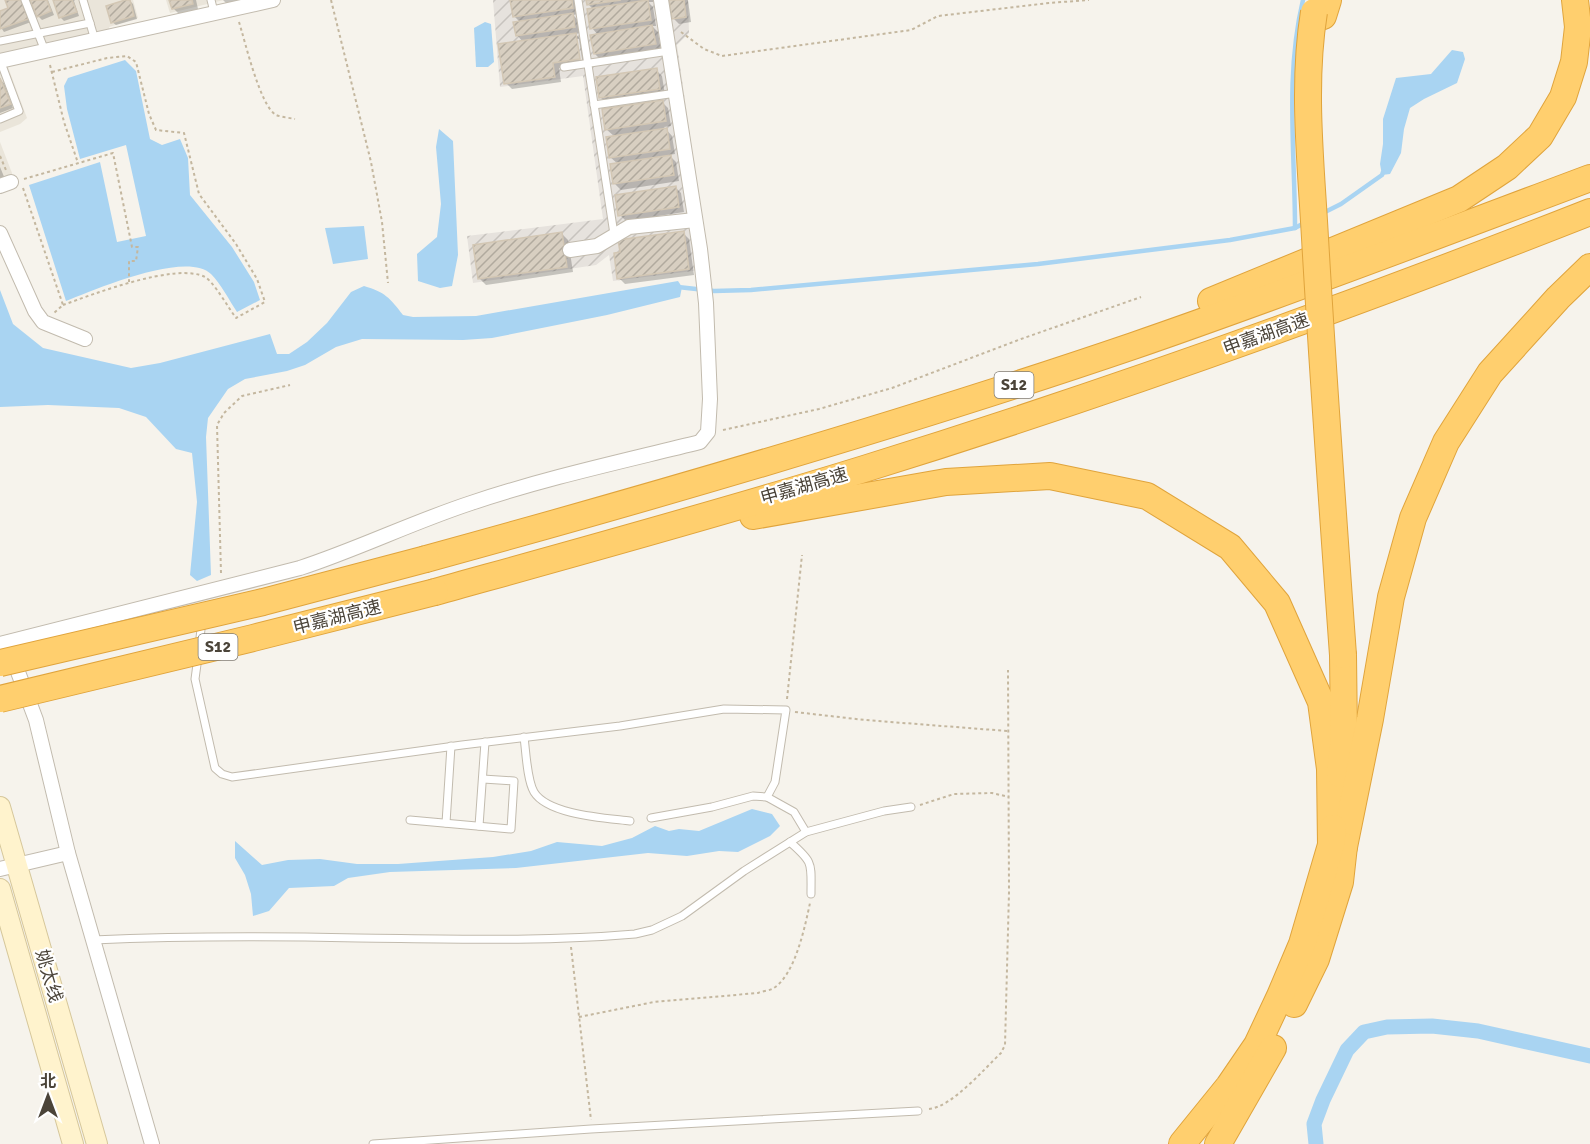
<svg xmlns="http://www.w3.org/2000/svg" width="1590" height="1144" font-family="Signika,'Noto Sans SC',sans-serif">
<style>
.residential{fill:#eae5da}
.industrial{fill:url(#industrial-furrows)}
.water{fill:#a9d4f2}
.shadow{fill:#0003}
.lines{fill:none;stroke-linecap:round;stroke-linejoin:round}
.stream{stroke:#a9d4f2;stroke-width:4.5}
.canal{stroke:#a9d4f2;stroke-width:15}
.building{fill:url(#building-hatch);stroke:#d3c7b4;stroke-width:1.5}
.service-casing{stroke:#c2bbae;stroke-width:9}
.minor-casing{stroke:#c2bbae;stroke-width:16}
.secondary-casing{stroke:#d6c79b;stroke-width:22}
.motorway-casing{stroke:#e0a43c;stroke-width:28}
.path{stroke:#c4b79f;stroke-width:2;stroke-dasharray:3 3;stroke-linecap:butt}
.service{stroke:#fff;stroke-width:7}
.minor{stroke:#fff;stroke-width:14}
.secondary{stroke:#fff3cd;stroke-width:20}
.motorway{stroke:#ffcf6e;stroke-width:26}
.motorway-bridge-casing{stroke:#e0a43c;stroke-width:28;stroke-linecap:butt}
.motorway-bridge{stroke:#ffcf6e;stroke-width:26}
.labels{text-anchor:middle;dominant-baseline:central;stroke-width:4.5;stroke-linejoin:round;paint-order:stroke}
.shield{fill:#fff;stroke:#817c74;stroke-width:1.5}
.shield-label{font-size:16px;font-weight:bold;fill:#4b4439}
.street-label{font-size:18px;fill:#4b4439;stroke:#fff}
</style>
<defs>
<pattern id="industrial-furrows" width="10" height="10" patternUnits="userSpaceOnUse" patternTransform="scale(1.5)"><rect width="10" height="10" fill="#e6e2dd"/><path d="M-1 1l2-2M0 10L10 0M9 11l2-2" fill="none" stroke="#c7c3be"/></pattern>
<pattern id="building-hatch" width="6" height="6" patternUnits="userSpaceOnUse" patternTransform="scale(1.5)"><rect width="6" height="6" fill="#d8cfc1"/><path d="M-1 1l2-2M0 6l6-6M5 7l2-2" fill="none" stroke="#b1aa9e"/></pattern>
</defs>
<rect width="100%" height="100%" fill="#f6f3ec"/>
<g class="residential">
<polygon points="0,0 133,0 138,18 109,27 112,40 12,62 8,67 27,118 20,124 0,132"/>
<polygon points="166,0 224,0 170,13"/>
<polygon points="0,142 12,173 12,189 0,193"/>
</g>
<polygon class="industrial" points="493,0 688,0 689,33 677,45 709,269 613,281 609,255 596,265 473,283 467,236 603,219 583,76 500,87"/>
<g class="water">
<polygon points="485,22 491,24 494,62 488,67 476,67 474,28"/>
<polygon points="1452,50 1463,52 1465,59 1457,83 1424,99 1410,108 1404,129 1401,153 1390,174 1382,175 1380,164 1383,144 1383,119 1396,78 1431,74"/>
<path d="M125 60 136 71 150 139 162 145 180 139 188 158 190 195 232 247 254 282 260 300 237 312C229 300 221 284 211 274 186 250 94 290 66 301L29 185 100 162 117 242 146 236 126 145 80 159 67 109 64 86 68 78Z"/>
<polygon points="439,129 453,141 458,255 452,286 440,288 418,281 417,254 437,237 441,204 436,147"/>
<polygon points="364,226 368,259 333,264 325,228"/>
<path d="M678 281 682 287 680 297 607 315 492 338 463 340 362 339 336 347 305 365 287 371 245 379 228 389 208 418 206 437 211 575 197 581 190 575 197 502 192 453 176 449 146 417 119 408 48 405 0 407V290L13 324 43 348 131 368 160 363 270 334 277 354H289L307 342 327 323 351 292 364 286C385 292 390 298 403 315L413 317 476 316Z"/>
<polygon points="752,809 772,814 780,826 770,836 738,852 719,851 687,856 648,853 516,868 390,872 348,878 334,886 289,888 269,911 253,916 251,894 245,875 235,858 235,841 262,865 288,860 320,859 357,864 398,864 493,857 531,851 557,842 602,846 632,838 655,826 669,831 679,829 699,831"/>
</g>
<g class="shadow">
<polygon points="7,0 22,0 31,22 4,32 0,26 0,13 10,9"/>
<polygon points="32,0 48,0 54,15 42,20 38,16"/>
<polygon points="54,0 75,0 74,1 79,16 64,21 60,17"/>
<polygon points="129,0 133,4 137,19 116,25 112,22"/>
<polygon points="171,0 196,0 198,9 179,14 173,8"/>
<polygon points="223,0 241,0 227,4"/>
<polygon points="512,0 576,0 578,14 573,15 579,21 581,33 575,34 582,40 585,64 583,65 579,39 576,39 580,65 559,68 561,82 512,89 506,83 523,42 517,35 520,22 514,16"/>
<polygon points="588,0 653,0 653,2 648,2 653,7 656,26 652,26 658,32 661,50 601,60 595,54 598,35 592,28 593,9 588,4"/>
<polygon points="671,0 688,0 691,22 679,24 673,18"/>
<polygon points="656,70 662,76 665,95 606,103 600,97"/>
<polygon points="0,80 4,83 13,108 0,113"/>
<polygon points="662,102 668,108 671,126 664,127 672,136 675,154 669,155 676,162 679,181 621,190 615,184 618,164 610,157 615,137 606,129"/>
<polygon points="0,167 5,179 0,181"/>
<polygon points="675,187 681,193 684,212 626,221 620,215"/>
<polygon points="683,233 689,239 694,275 625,284 619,278"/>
<polygon points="562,234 568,240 573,272 486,285 480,279"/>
</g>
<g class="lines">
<g class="stream">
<polyline points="1321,214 1341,204 1382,175 1383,172"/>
<path d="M1295 228C1295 152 1285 75 1303 0"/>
<polyline points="678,287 714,291 751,290 1038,264 1230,240 1295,228 1306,222"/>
</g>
<polyline class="canal" points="1316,1144 1314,1124 1323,1100 1347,1050 1364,1032 1387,1027 1432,1026 1478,1031 1590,1056"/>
</g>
<g class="building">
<polygon points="5,0 21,0 28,19 0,29 0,11 8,8"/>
<polygon points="30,0 47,0 51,11 37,17"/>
<polygon points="53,0 72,0 77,12 59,18"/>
<polygon points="125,0 130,0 134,16 111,23 106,6"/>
<polygon points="169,0 192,0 193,4 172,9"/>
<polygon points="510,0 572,0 573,8 513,17"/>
<polygon points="586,0 621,0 587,5"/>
<polygon points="648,0 651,20 590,29 587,9"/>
<polygon points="669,0 684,0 686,17 672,19"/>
<polygon points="573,13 575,27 516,36 513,22"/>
<polygon points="652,25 656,44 594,54 590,35"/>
<polygon points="576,33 580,59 553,63 555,77 504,84 498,44"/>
<polygon points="657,68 660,89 599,98 596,77"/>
<polygon points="0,78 11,104 0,108"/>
<polygon points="663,100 666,121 605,130 602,109"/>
<polygon points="667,128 670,149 609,158 606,137"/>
<polygon points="671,155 674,175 613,184 610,164"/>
<polygon points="676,186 679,207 618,216 615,195"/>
<polygon points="684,231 689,269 617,279 614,253 620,252 618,240"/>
<polygon points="562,232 567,267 478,279 473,245"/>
</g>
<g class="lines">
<defs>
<g id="service">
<polyline points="25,0 45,51"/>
<polyline points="83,0 95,40"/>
<polyline points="211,0 214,12"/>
<polyline points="578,0 614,234"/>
<polyline points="0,41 90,23"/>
<polyline points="0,60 19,111 0,119"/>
<polyline points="564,67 669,51"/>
<polyline points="594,105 676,93"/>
<polyline points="199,646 202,621"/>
<polyline points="198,657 195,679 215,768 222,774 232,777 462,745 620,726 724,709 786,710 775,782 767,797"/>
<path d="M524 737C526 752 527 780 534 792 548 815 606 818 630 821"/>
<polyline points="651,818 712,807 753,796 767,797 794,812 806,832"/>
<polyline points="410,820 511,829 514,781 483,779"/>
<polyline points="446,823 451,746"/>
<polyline points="479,826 485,742"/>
<path d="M790 842C814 863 811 863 811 894"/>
<path d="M93 940C181 936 269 936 358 938 450 939 543 942 635 934L652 930 682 916 744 871 806 832 884 811 911 807"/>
<polyline points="373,1144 591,1129 918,1111"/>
</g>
<g id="minor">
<polyline points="0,61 273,0"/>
<polyline points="0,186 11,182"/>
<polyline points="0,233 35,311 43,322 85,339"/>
<polyline points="570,250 597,246 629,227 695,220"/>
<path d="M0 644 300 568C358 549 413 522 471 503 545 478 624 461 700 442L708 432 710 399 706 303 700 249 661 0"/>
<polyline points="12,656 36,720 68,853 152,1144"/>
<polyline points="0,869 68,853"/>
</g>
<g id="secondary">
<polyline points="0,807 97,1144"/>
<polyline points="0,889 73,1144"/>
</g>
<g id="motorway">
<polyline points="1323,16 1328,0"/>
<polyline points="1211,301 1459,199 1507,167 1540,136 1563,97 1574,62 1578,27 1575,0"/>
<polyline points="753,516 946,482 1050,476 1147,496 1230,547 1277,603 1321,702 1330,769 1331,845"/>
<path d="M426 559C663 494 901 425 1133 346 1287 293 1438 235 1590 178"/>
<path d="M435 592C579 552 722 513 864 469 1109 393 1351 306 1590 212"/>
<polyline points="1340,774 1344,737 1343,655"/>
<polyline points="1344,847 1370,719 1391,597 1413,518 1446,442 1490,373 1558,298 1590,267"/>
<polyline points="1294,1004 1316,959 1340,882 1344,846"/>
<polyline points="1182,1144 1229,1086 1257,1045 1280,996 1302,944 1331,845 1333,828"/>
<polyline points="1218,1144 1273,1048"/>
</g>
</defs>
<use href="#service" class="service-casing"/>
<use href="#minor" class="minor-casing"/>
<use href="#secondary" class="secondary-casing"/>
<use href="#motorway" class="motorway-casing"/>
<g class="path">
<polyline points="331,0 371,162 382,222 388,283"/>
<path d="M239 22C245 41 260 106 276 115 281 117 290 118 295 119"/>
<polyline points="681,32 704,49 722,56 911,30 938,16 1049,3 1089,0"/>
<polyline points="50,65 64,122 78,163"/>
<path d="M52 72 107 58 127 56 136 62 149 114 156 130 184 133 199 194 236 244 257 279 265 302 236 318C229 309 214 282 205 277 176 262 94 294 63 305"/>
<polyline points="0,156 6,170"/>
<polyline points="24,179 113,153 132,247 138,247 136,261 129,261 129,282"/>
<polyline points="23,188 63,305 54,313"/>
<polyline points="723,430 819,409 892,388 1021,339 1141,297"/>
<polyline points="221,573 217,425 224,413 242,396 290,385"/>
<polyline points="787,699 802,555"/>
<polyline points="795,712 865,720 1007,731"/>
<polyline points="920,805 954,794 992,793 1009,797"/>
<polyline points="571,947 591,1120"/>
<path d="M579 1017 654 1002 758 993C762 991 768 991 772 989 795 977 805 926 810 903"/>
<path d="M929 1109C952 1107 984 1069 1001 1053L1005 1045 1009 892 1008 670"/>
</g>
<use href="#service" class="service"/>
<use href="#minor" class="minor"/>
<use href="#secondary" class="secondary"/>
<use href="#motorway" class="motorway"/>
<defs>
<g id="motorway-bridge">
<path d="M1314 12C1302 86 1311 164 1315 238 1323 377 1333 516 1343 655"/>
<polyline points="0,663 263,602 426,559"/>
<polyline points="0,699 253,638 435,592"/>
</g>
</defs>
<use href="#motorway-bridge" class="motorway-bridge-casing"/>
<use href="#motorway-bridge" class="motorway-bridge"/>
</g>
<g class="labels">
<g class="shield">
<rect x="994.5" y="372" width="39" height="26" rx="4.5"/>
<rect x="198.5" y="634" width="39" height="26" rx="4.5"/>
</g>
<g class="shield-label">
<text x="1014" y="385">S12</text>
<text x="218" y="647">S12</text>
</g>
<g class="street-label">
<text transform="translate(1266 334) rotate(-20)">申嘉湖高速</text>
<text transform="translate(804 486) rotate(-16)">申嘉湖高速</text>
<text transform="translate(337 617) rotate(-14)">申嘉湖高速</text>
<text transform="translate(49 976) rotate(74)">姚太线</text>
</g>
</g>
<g transform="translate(48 1096)" stroke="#ffffff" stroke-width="4.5" paint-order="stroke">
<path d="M0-4.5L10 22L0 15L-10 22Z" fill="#4b4439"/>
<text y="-9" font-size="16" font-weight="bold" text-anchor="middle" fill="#4b4439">北</text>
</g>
</svg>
